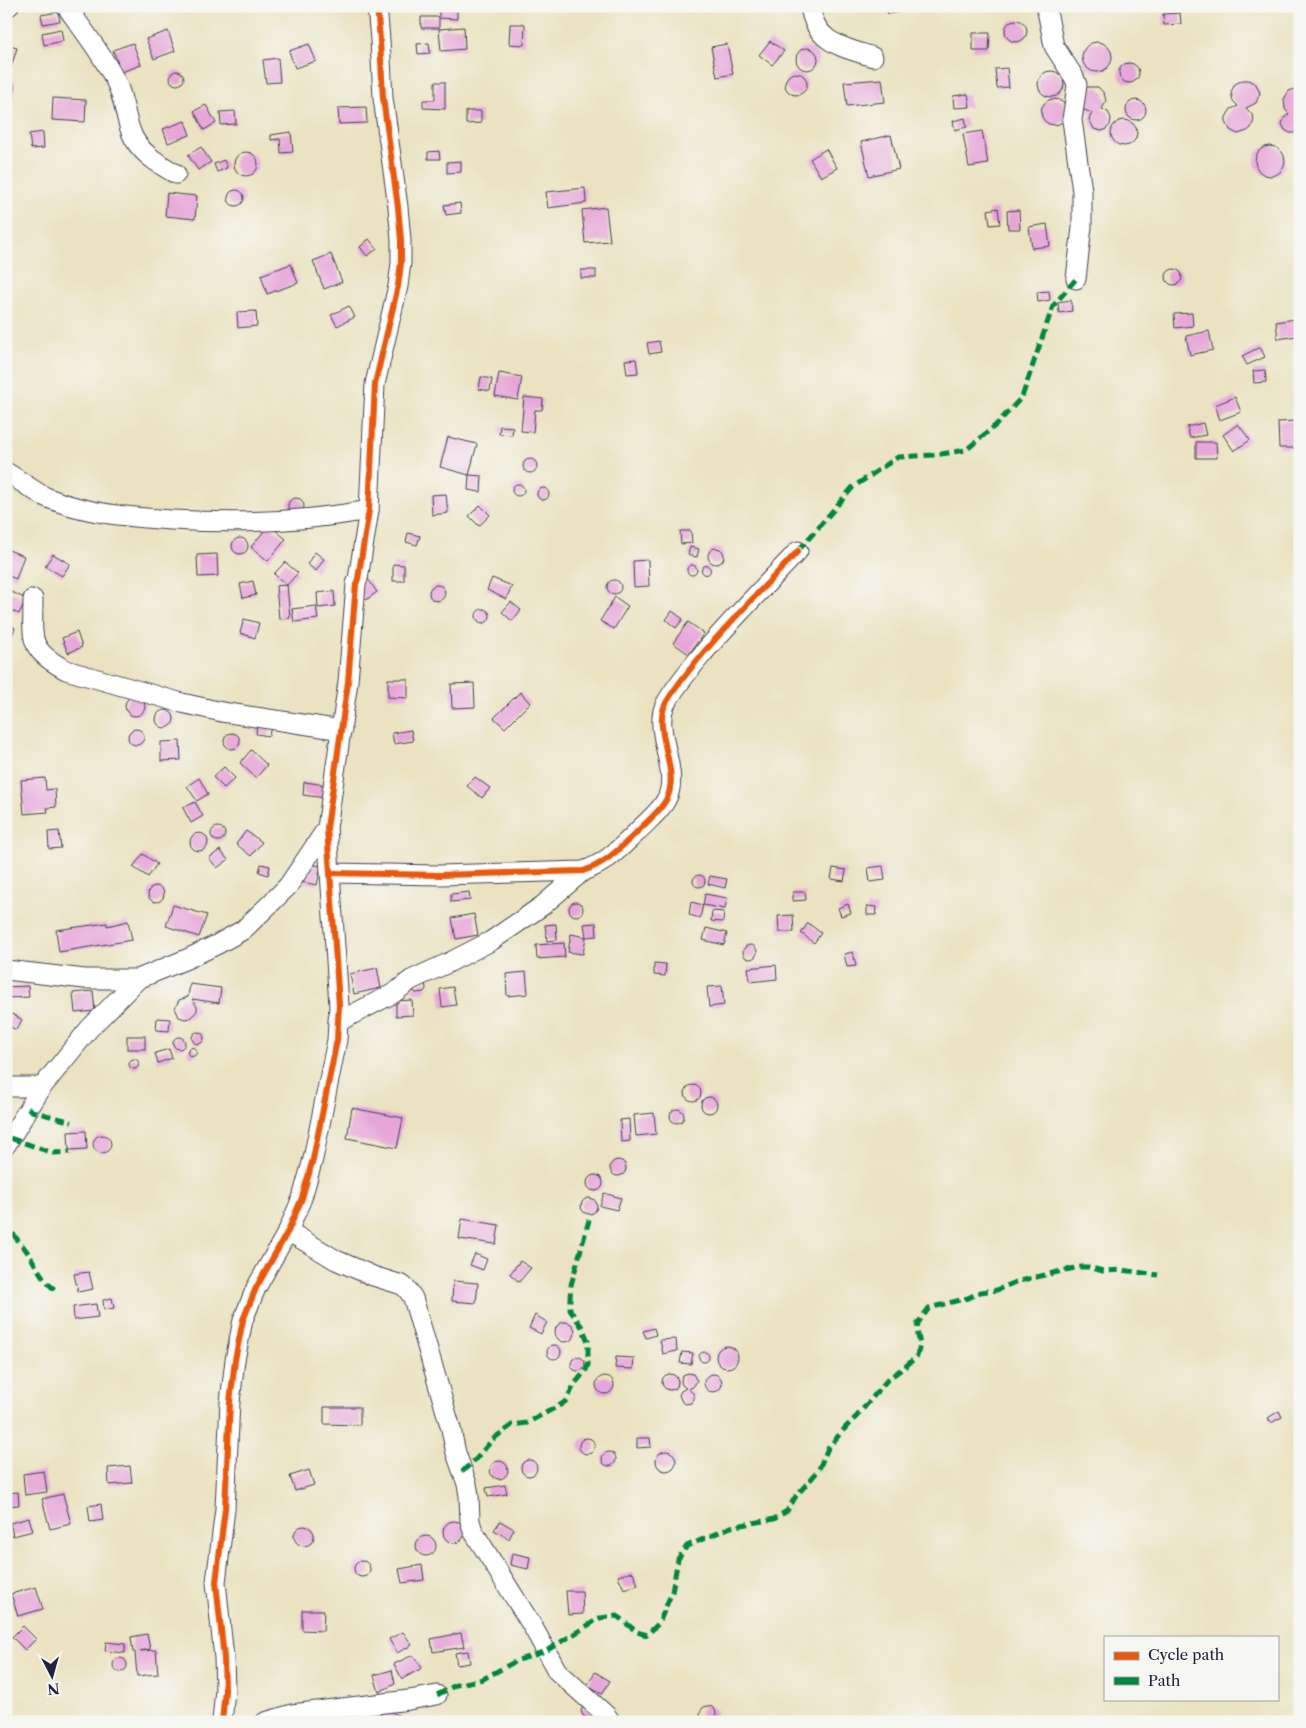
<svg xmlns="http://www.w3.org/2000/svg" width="1306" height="1728" font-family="'Libre Caslon Text',serif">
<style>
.building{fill:#e7a5d9}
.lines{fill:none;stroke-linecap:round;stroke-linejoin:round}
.minor-casing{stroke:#403f4f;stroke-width:21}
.minor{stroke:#fff;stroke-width:19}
.quiet{stroke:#00873e;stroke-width:5;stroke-dasharray:10 5;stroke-linecap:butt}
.cycleway-casing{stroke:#f6f6f2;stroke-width:9}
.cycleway{stroke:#e8590c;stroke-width:6}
</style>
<rect width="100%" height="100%" fill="#f6f6f2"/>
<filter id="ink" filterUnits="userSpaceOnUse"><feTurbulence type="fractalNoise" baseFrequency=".02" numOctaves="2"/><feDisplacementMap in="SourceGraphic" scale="10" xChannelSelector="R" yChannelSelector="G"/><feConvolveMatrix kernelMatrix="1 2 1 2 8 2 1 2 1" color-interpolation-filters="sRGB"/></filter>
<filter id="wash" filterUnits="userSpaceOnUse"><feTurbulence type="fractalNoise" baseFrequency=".0096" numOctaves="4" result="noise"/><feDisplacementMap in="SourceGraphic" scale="20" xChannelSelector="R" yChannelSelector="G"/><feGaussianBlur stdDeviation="1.12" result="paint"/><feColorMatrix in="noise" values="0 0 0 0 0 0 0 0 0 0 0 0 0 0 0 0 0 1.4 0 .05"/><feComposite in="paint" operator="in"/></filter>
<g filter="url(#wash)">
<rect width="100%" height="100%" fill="#eae2c0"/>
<g id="blocks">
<g class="building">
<polygon points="439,6 457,6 457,19 439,18 439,28 421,28 421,17 439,17"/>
<polygon points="887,6 907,6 908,10 888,14"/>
<polygon points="1088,6 1103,6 1104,10 1089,11"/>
<polygon points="58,12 60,21 43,24 41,15"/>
<polygon points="1180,13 1181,24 1164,25 1163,14"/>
<circle cx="1016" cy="31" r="11"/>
<polygon points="510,24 525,24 524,45 509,44"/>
<polygon points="464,27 465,49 441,51 439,29"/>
<polygon points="61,29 63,41 44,45 42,33"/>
<polygon points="168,31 175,51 154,59 146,39"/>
<polygon points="973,33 990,33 989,51 973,51"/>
<polygon points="770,41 784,51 772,65 759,55"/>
<circle cx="1097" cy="57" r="15"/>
<polygon points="133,43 141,65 121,72 113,50"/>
<polygon points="429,43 430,53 418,54 417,44"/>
<polygon points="309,44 316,61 295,68 289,51"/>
<polygon points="727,44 733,74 717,77 711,47"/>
<polygon points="6,45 17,48 11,67 6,66"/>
<circle cx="807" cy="59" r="11"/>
<polygon points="278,58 280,82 266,83 263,60"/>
<circle cx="1129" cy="73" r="10"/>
<polygon points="1007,68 1009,87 997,88 995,69"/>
<circle cx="177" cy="78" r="7"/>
<circle cx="1051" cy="84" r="13"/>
<circle cx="796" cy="84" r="11"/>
<polygon points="882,79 885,102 847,106 844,82"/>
<polygon points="1243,80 1248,80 1256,84 1260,93 1256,103 1246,108 1253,116 1254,120 1251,128 1247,131 1238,134 1230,130 1226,122 1226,117 1231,109 1238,106 1233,101 1231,92 1235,84"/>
<polygon points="435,82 445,82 445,109 423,108 423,100 435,100"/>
<rect x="6" y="83" width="8" height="16"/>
<polygon points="1089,87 1098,87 1104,93 1106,101 1102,109 1108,112 1111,118 1110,125 1105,130 1101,131 1094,129 1089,119 1092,113 1082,109 1085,88"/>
<polygon points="1298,88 1300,89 1300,129 1294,133 1290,133 1285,130 1282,124 1284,118 1289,114 1285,109 1284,99 1289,91"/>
<polygon points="968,94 970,107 954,108 953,96"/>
<polygon points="53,98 86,100 85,122 52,120"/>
<circle cx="1054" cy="112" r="13"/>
<circle cx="1136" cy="110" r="10"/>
<polygon points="206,105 216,123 204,130 194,111"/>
<polygon points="366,107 367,123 339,124 338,108"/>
<polygon points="235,111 236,124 221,125 220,112"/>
<polygon points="466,111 481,111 481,123 466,124"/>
<polygon points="965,118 967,127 955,130 953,121"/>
<circle cx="1124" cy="133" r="13"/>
<polygon points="185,121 190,135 168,143 163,129"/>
<polygon points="982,131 988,164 969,167 963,134"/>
<polygon points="43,132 44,148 31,149 29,134"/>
<polygon points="291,132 293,152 281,153 280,139 271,140 271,135"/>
<polygon points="891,135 899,169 869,176 861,142"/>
<circle cx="1270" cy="161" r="15"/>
<polygon points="201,147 211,162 198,170 188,155"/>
<polygon points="826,149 837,168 821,177 810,159"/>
<polygon points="439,151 440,159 428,159 428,152"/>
<circle cx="246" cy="164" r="12"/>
<polygon points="224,160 227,168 217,172 214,164"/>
<polygon points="461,161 461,172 447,173 447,162"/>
<polygon points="585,188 586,203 548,208 546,192"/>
<circle cx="236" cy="198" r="8"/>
<polygon points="167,193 197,196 195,219 165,216"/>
<polygon points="460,203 461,213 446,215 444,205"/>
<polygon points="606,207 610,241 585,243 582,210"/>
<polygon points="998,208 1000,224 990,225 988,210"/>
<polygon points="1019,210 1020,229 1008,229 1007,211"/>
<polygon points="1047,224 1050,246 1032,248 1029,227"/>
<polygon points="369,239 377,249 367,256 360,247"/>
<polygon points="331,254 342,282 324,289 313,261"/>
<polygon points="291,264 298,283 267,294 261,275"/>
<circle cx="1174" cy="277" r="8"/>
<rect x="581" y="270" width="15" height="8"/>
<polygon points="1049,291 1050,300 1038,302 1037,292"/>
<polygon points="1071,300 1072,311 1059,313 1058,302"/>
<polygon points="349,306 355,317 337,326 331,315"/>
<polygon points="256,311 257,326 238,328 237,312"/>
<polygon points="1192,313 1193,326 1175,328 1174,314"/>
<polygon points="1295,319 1297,336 1278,339 1276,322"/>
<polygon points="1209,331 1213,350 1190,355 1186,336"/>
<polygon points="659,341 661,352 649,354 647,343"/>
<polygon points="1260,347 1265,357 1247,365 1242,356"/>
<polygon points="636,359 638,373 627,374 625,360"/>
<polygon points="1265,370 1266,382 1254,383 1253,371"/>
<polygon points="499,373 522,377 518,400 495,396"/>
<polygon points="481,377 492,379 490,391 479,389"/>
<polygon points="524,397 543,399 542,410 535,410 533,432 521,431"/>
<polygon points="1235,397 1241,412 1220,420 1215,405"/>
<polygon points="1296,421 1297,448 1279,448 1278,422"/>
<polygon points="1203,423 1206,435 1190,438 1187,427"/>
<polygon points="1238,424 1250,440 1234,451 1223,435"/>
<polygon points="500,426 513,427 512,435 499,434"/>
<polygon points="448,437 477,444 469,475 440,467"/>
<polygon points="1196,442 1216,442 1217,458 1196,458"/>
<circle cx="530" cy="466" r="7"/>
<polygon points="469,475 482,476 481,492 468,490"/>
<circle cx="518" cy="490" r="6"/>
<circle cx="543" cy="494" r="6"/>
<polygon points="446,494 448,513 432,515 431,495"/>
<circle cx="296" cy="506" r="8"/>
<polygon points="480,505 490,515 479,526 469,516"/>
<polygon points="269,525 286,539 268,561 251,547"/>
<polygon points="680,531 691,531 692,543 681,544"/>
<polygon points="408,533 420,536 417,545 406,542"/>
<circle cx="240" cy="546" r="8"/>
<polygon points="690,547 699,549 697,557 688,555"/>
<circle cx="716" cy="556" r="8"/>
<polygon points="6,549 24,556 16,579 6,575"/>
<polygon points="315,552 324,559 316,571 307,564"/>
<polygon points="53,554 70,564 62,576 45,566"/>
<polygon points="217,554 218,576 198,577 197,555"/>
<polygon points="648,560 649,586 634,587 633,561"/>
<polygon points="285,562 298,573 287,585 274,574"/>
<polygon points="393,564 404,565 404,581 393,581"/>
<circle cx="692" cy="570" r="5"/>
<circle cx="706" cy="570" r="4.5"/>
<polygon points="492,578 512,586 506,599 487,590"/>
<polygon points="368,579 377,592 366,600 356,587"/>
<circle cx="614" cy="587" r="7"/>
<polygon points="253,581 256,595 243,598 240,584"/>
<circle cx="437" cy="593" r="8"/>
<polygon points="287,585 290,618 279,619 276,586"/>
<polygon points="334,591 335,606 318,608 317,593"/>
<polygon points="6,592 11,594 12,592 26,599 19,614 6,608"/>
<polygon points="615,597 628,606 614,629 600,621"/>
<polygon points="511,602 521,610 512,621 502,612"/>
<polygon points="316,606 318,619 294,622 292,609"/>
<circle cx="483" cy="616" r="7"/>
<polygon points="672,611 683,619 676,628 666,620"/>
<polygon points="244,619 259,623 255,638 240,633"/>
<polygon points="688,622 704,633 689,654 673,643"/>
<polygon points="6,624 15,628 8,646 6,645"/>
<polygon points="77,632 82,647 68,653 62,638"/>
<polygon points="388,679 408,679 408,698 388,697"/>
<polygon points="474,683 475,707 452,708 451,684"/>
<polygon points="520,692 530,703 505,728 494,718"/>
<circle cx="135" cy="706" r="10"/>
<circle cx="165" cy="719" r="9"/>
<polygon points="257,724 271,726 269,736 256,734"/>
<circle cx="136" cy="737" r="8"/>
<polygon points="411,730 413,741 394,744 392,733"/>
<circle cx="232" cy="741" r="8"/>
<polygon points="180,741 181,760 161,761 161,742"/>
<polygon points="251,750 267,765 256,778 240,763"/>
<polygon points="224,767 235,778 224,788 213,777"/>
<polygon points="475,777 490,788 482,798 467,786"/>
<polygon points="45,778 46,790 55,789 56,807 47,808 48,812 24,814 21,780"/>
<polygon points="199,778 208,794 197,801 187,786"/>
<polygon points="304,782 327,785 326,798 303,795"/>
<polygon points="195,802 203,816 191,823 183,808"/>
<circle cx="218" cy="834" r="7"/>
<polygon points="59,831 61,848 49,849 48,832"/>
<polygon points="246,831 262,842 251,856 236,844"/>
<circle cx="199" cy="842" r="9"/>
<polygon points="220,850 228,860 217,868 209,858"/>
<polygon points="143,854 157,864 148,877 133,867"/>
<polygon points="304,863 321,866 317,885 301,882"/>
<polygon points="261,864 270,866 268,875 259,872"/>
<polygon points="883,866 885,880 870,882 868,868"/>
<polygon points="833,868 846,870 844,881 831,879"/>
<circle cx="699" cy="881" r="6"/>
<polygon points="710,876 727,879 725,888 708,884"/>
<circle cx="156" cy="894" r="8"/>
<polygon points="469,892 470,900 451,902 451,894"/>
<polygon points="793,892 805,892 806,900 793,901"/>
<polygon points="705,894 727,898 725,909 703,905"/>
<polygon points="691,902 703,905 700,918 689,915"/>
<circle cx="576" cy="909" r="7"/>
<polygon points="848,904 851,913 841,916 838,908"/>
<polygon points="173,905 207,915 199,937 166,926"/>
<polygon points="867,906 877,907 876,915 867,915"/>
<polygon points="712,911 724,912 723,922 711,921"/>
<polygon points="474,914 478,935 456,939 452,918"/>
<polygon points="793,915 794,932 779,932 778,916"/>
<polygon points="128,921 132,940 59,952 56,930 107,923 107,926"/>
<polygon points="596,923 597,936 586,937 584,924"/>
<polygon points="808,923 821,933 814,943 801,933"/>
<polygon points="556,924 557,940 547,941 545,925"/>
<polygon points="706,928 727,933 724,945 703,940"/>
<polygon points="571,934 586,937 583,954 568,952"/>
<polygon points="564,943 565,957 537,959 536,945"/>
<circle cx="750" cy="952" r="7"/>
<polygon points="853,952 856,966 847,967 844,954"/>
<polygon points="654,963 666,964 665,976 654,975"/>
<polygon points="776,965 777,979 750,982 748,968"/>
<polygon points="377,968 381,988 354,994 350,974"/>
<polygon points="526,972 528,994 507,996 506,974"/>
<polygon points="425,981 426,989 424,992 416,993 413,991 411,988"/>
<polygon points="190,984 221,988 219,1003 192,999 197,1007 197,1011 190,1018 185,1019 179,1017 175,1008 179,1000 188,997"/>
<polygon points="28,986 29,997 6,998 6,987"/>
<polygon points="722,986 724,1005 709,1007 707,987"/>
<polygon points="453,987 456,1005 442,1007 440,989"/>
<polygon points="93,991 95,1011 75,1013 73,993"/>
<polygon points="412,1000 413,1015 396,1016 396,1001"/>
<polygon points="12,1014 22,1020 16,1030 6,1024"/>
<polygon points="157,1018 170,1019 169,1031 156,1030"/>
<circle cx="198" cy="1038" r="6"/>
<rect x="127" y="1036" width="18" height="13"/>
<circle cx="179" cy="1043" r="6"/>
<circle cx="192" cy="1052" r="4.5"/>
<polygon points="169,1049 172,1058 158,1063 155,1053"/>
<circle cx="134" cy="1064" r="5"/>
<circle cx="693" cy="1093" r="8"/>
<circle cx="709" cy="1105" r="8"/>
<polygon points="352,1108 403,1118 397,1148 347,1138"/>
<circle cx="677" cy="1116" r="7"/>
<polygon points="654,1113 656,1134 636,1136 634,1115"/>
<polygon points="629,1119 630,1141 621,1142 620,1120"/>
<polygon points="86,1131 87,1149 69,1150 68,1132"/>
<circle cx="102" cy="1144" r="9"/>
<circle cx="618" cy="1168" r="8"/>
<circle cx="595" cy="1183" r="8"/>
<polygon points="604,1193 621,1198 617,1210 600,1206"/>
<circle cx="589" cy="1206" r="8"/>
<polygon points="462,1219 499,1225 496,1244 459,1239"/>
<polygon points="475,1254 487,1259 483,1270 470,1265"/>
<polygon points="520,1261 531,1268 519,1282 510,1274"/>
<polygon points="89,1272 93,1289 78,1292 74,1274"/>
<polygon points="453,1281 478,1283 476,1303 452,1301"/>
<polygon points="112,1298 114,1308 104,1310 103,1300"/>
<polygon points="96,1304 98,1317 74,1320 73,1307"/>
<polygon points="535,1315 547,1322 541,1334 529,1328"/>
<circle cx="565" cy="1332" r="10"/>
<polygon points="654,1328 656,1335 646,1338 643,1331"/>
<polygon points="676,1339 677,1351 663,1354 660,1340"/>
<circle cx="554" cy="1352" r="7"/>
<circle cx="727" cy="1357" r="11"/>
<circle cx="704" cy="1357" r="5"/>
<polygon points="682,1352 693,1353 691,1364 680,1363"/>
<polygon points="616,1357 634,1358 633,1369 615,1368"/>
<circle cx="578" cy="1364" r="7"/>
<polygon points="688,1373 693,1374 697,1381 693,1387 688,1389 694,1394 694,1399 691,1403 686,1404 682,1402 679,1395 681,1391 686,1388 682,1385 681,1380 683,1375"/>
<circle cx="713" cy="1383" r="9"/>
<circle cx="670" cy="1382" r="8"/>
<circle cx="605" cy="1385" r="9"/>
<polygon points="324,1407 360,1407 360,1425 324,1424"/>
<polygon points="1279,1411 1282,1417 1271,1423 1268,1418"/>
<polygon points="637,1438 650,1438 651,1447 637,1448"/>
<circle cx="587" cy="1446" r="8"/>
<circle cx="666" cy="1461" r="10"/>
<circle cx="609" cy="1459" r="7"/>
<circle cx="529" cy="1468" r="8"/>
<circle cx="499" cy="1470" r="9"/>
<polygon points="130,1466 132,1483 109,1485 108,1468"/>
<polygon points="309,1470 314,1485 295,1491 290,1476"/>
<polygon points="44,1471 47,1492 25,1495 23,1474"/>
<polygon points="505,1485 507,1494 488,1497 486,1488"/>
<polygon points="18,1492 19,1505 6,1506 6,1493"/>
<polygon points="63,1494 71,1524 50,1529 42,1499"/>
<polygon points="101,1504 103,1520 90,1522 88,1506"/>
<polygon points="29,1518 33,1531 13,1536 10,1523"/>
<polygon points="500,1521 514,1529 509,1539 494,1530"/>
<circle cx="454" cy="1532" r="11"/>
<circle cx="304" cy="1536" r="10"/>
<circle cx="426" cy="1546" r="10"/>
<polygon points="512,1553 530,1557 528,1569 510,1565"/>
<circle cx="362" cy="1569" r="8"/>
<polygon points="422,1565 424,1580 402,1583 399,1569"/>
<polygon points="633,1572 638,1585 624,1589 618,1576"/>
<polygon points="36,1587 43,1609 18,1616 11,1594"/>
<polygon points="566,1591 582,1591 583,1614 568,1615"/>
<polygon points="302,1610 324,1610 323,1631 302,1630"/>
<polygon points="23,1626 36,1639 25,1650 12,1637"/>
<polygon points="403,1632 412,1645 397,1653 389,1639"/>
<polygon points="461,1633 464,1647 433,1652 431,1639"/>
<polygon points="147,1634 150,1649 140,1651 156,1650 158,1674 137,1676 135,1652 133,1652 131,1637"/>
<polygon points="106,1642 125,1644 125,1653 105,1651"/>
<polygon points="468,1651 470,1663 457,1665 455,1653"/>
<polygon points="413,1655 422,1668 402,1679 394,1664"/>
<circle cx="120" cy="1665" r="7"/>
<polygon points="392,1670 395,1684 379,1692 374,1675"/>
<polygon points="595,1672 610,1681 602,1694 587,1686"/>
<polygon points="583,1706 595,1715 589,1718 583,1716 581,1711"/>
<circle cx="708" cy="1714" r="8"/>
<polygon points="383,1708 404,1718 402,1722 376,1722"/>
</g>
</g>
</g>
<g filter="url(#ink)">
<use href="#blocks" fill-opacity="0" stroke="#403f4f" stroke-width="1"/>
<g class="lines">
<defs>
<g id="minor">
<polyline points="6,6 9,6"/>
<path d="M66 6C84 31 104 57 117 84 124 100 125 116 131 132 138 152 159 164 176 174"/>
<path d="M810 6C815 43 842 47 873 57"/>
<polyline points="1046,6 1054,46 1074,77 1077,85 1072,120 1082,191 1082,227 1076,279"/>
<path d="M6 472C20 480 34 492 48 498 87 514 130 517 172 520 238 524 304 522 369 510"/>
<path d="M33 599C33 639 27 649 66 670L182 703 222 712 342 730"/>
<path d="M331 873 440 875 583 871C605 864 619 849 635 834 645 823 659 813 666 800 682 772 651 730 666 703 677 684 691 668 705 651 735 616 767 584 798 551"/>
<polyline points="6,970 85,979 138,979 189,958 218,944 243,930 269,905 288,886 327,828"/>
<polyline points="338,1022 394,993 411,980 448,963 491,941 542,906 583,871"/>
<polyline points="6,1087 42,1087"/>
<polyline points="6,1145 42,1087 89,1029 138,979"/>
<polyline points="288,1231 336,1260 373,1276 402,1285 407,1289 413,1298 451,1429 456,1453 467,1484 469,1495 470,1521 473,1531 533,1627 557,1671 606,1715 611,1722"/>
<polyline points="222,1722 225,1690 224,1658 216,1582 225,1509 230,1402 235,1360 243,1320 256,1288 288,1231 302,1198 313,1159 337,1040 339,1005 327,828 348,682 356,584 358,579 369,510 375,384 398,286 401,263 401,240 398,207 383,98 380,40 377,6"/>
<polyline points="265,1722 292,1714 409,1700 437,1695"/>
</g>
</defs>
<use href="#minor" class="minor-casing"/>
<use href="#minor" class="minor"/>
<g class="quiet">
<polyline points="798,551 853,487 898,457 935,455 966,450 996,425 1022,397 1053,306 1076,279"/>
<polyline points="28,1108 32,1111 72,1122"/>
<polyline points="10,1138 53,1153 70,1152"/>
<path d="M6 1220C11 1235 17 1238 26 1250 36 1264 42 1281 57 1291"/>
<polyline points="462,1472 477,1458 492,1440 512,1425 527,1423 562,1404 567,1400 574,1385 586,1370 588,1365 588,1341 582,1327 570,1310 570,1298 571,1285 589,1220"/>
<polyline points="437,1695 456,1685 483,1679 516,1661 546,1651 600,1618 617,1616 637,1632 647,1635 659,1623 672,1592 678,1559 687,1546 731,1527 774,1519 787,1511 796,1496 818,1471 828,1448 846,1427 857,1416 888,1379 906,1366 917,1356 920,1345 917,1330 918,1323 929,1308 968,1298 980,1292 997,1290 1015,1282 1079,1267 1088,1267 1103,1271 1122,1270 1158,1275"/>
</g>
<defs>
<g id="cycleway">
<path d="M331 873 440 875 583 871C605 864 619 849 635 834 645 823 659 813 666 800 682 772 651 730 666 703 677 684 691 668 705 651 735 616 767 584 798 551"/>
<polyline points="222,1722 225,1690 224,1658 216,1582 225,1509 230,1402 235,1360 243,1320 256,1288 288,1231 302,1198 313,1159 337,1040 339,1005 327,828 348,682 356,584 358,579 369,510 375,384 398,286 401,263 401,240 398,207 383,98 380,40 377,6"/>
</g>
</defs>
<use href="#cycleway" class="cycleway-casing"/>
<use href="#cycleway" class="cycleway"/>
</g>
</g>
<rect width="1306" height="1728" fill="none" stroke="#f6f6f2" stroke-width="25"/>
<rect x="1104" y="1636" width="175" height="65" fill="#f6f6f2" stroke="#a1a1a9"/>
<rect x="1114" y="1652" width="25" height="8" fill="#e8590c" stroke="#a1a1a9"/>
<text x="1148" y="1660" font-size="15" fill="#22223b">Cycle path</text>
<rect x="1114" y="1677" width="25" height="8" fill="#00873e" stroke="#a1a1a9"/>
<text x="1148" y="1686" font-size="15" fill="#22223b">Path</text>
<g transform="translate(52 1676) rotate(174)" stroke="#f6f6f2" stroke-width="4" paint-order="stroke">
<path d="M0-4L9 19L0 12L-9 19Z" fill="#22223b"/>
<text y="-8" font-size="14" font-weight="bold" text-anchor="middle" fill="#22223b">N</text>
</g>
</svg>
